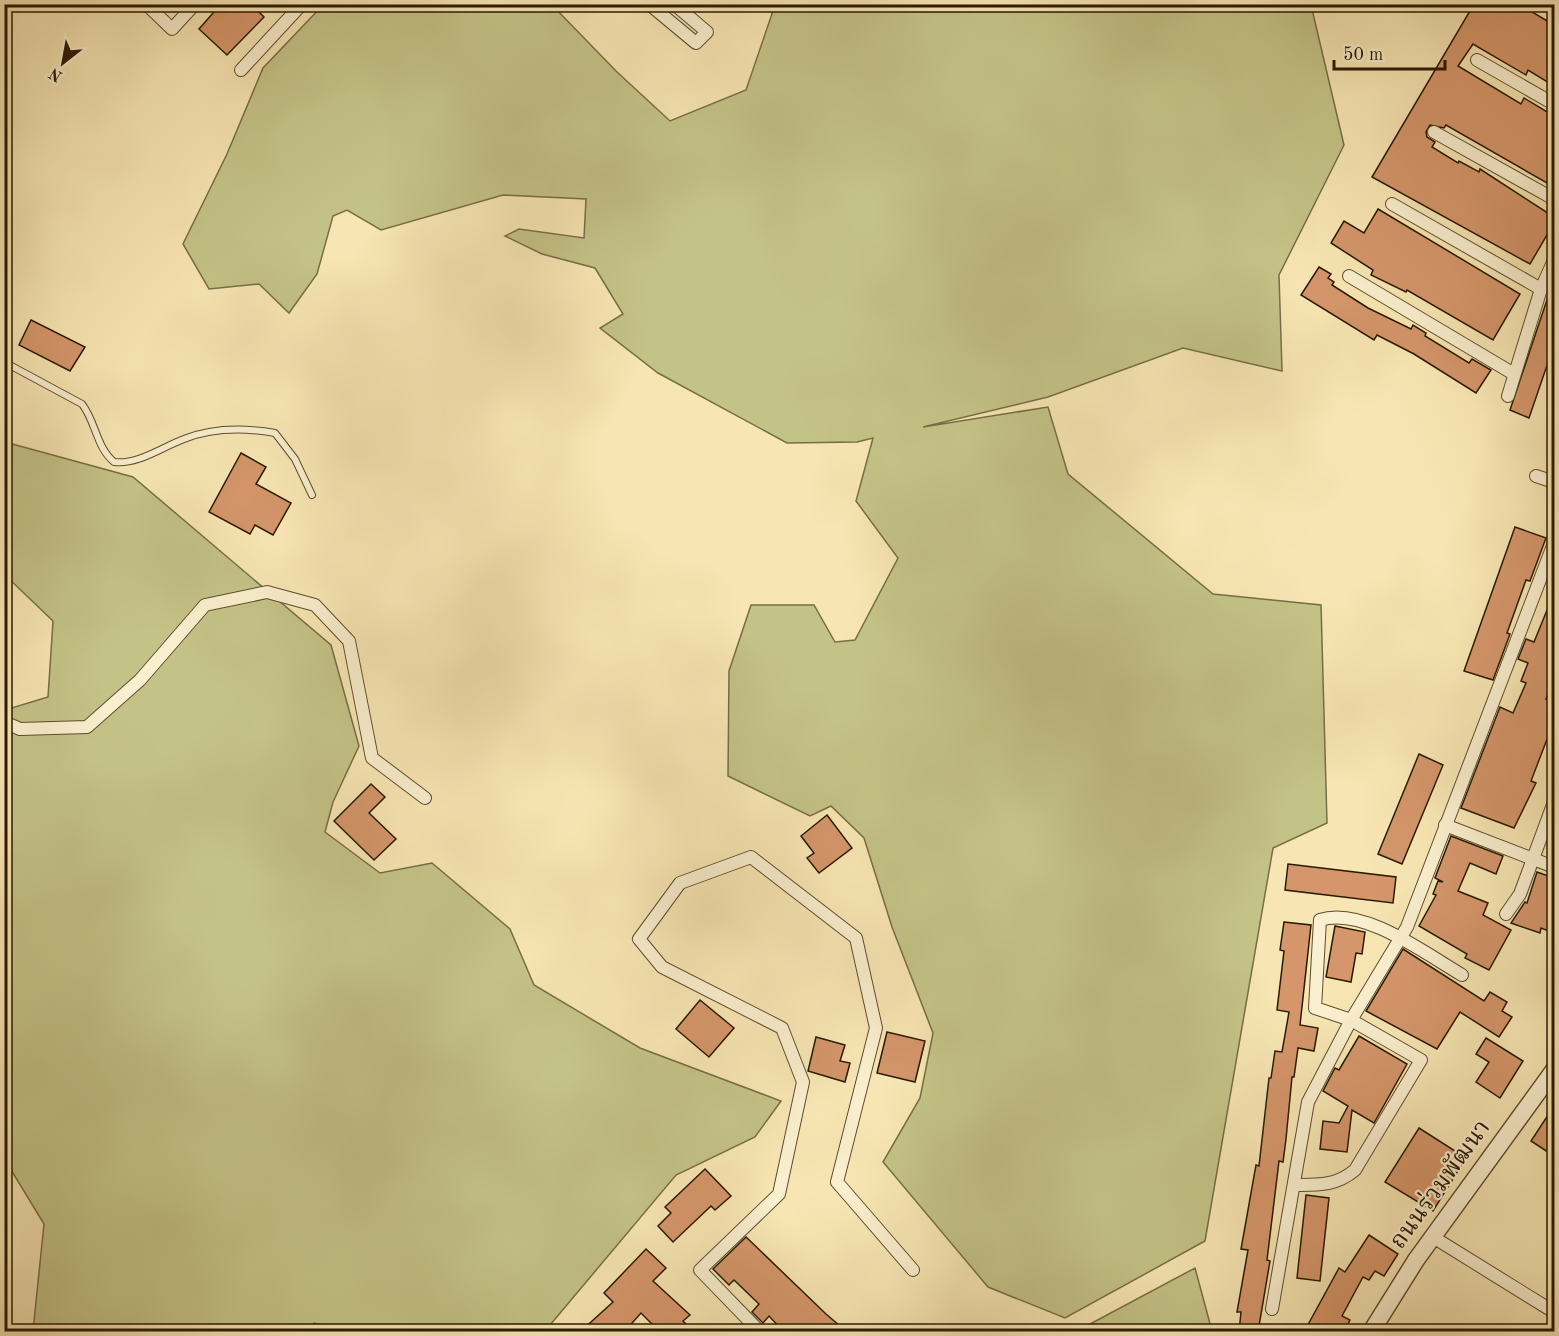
<svg xmlns="http://www.w3.org/2000/svg" width="1559" height="1336" font-family="'Old Standard TT','Noto Serif Thai',serif">
<style>
.green{fill:#c4c387;stroke:#776e44;stroke-width:1.5}
.building{fill:#d4966a;stroke:#2a1a02;stroke-width:1.5}
.lines{fill:none;stroke-linecap:round;stroke-linejoin:round}
.service-casing{stroke:#5d4d2e;stroke-width:8}
.minor-casing{stroke:#5d4d2e;stroke-width:14}
.tertiary-casing{stroke:#5d4d2e;stroke-width:19}
.service{stroke:#faefce;stroke-width:6}
.minor{stroke:#faefce;stroke-width:12}
.tertiary{stroke:#faefce;stroke-width:16}
.labels{text-anchor:middle;dominant-baseline:central;stroke-width:4.5;stroke-linejoin:round;paint-order:stroke}
.street-label{font-size:24px;fill:#2a1a02;stroke:#faefce}
</style>
<rect width="100%" height="100%" fill="#f7e6b3"/>
<filter id="stains"><feTurbulence type="fractalNoise" baseFrequency=".00333" numOctaves="4"/><feColorMatrix values="0 0 0 0 .2 0 0 0 0 .09 0 0 0 0 .02 0 0 0 .5 -.17"/></filter>
<radialGradient id="worn" r=".72"><stop offset=".6" stop-color="#630" stop-opacity="0"/><stop offset="1" stop-color="#630" stop-opacity=".3"/></radialGradient>
<g class="green">
<polygon points="323,5 552,5 616,71 670,121 746,90 775,5 1311,5 1344,145 1279,275 1282,371 1183,348 1048,397 923,427 1048,407 1068,474 1213,594 1321,605 1327,823 1273,848 1205,1241 1065,1318 988,1287 883,1162 920,1098 933,1033 892,927 864,838 831,806 810,816 728,776 729,671 751,605 814,605 835,642 855,640 898,558 856,501 873,438 857,442 787,443 658,373 600,328 623,314 595,268 542,254 505,236 519,229 584,238 586,199 503,195 381,230 347,210 333,216 317,274 289,313 259,284 209,289 183,244 227,154 263,68"/>
<polygon points="5,442 133,477 331,645 359,746 333,802 325,832 380,873 432,863 510,929 534,985 640,1048 781,1101 755,1137 676,1175 545,1331 347,1332 314,1323 308,1332 33,1331 44,1224 5,1160 5,710 48,697 53,621 5,575"/>
<polygon points="1195,1268 1212,1331 1077,1331"/>
</g>
<g class="building">
<polygon points="221,4 251,4 264,17 227,55 199,29"/>
<polygon points="1474,4 1513,4 1520,9 1522,6 1554,25 1554,86 1528,70 1526,75 1473,44 1458,66 1521,104 1524,98 1554,116 1554,187 1446,125 1444,128 1430,125 1426,132 1427,137 1435,142 1432,147 1458,163 1459,161 1479,172 1480,169 1554,217 1554,223 1530,264 1372,177"/>
<polygon points="1378,209 1520,294 1493,340 1407,290 1406,292 1371,275 1373,270 1331,243 1344,221 1364,233"/>
<polygon points="1319,267 1331,274 1328,278 1334,282 1332,285 1368,308 1411,329 1413,325 1426,333 1425,336 1469,363 1472,359 1491,370 1476,393 1414,354 1377,335 1374,340 1301,295"/>
<polygon points="1554,279 1554,345 1529,418 1510,410"/>
<polygon points="31,320 85,347 70,371 19,345"/>
<polygon points="241,453 266,467 256,484 291,503 273,535 255,525 250,534 209,512"/>
<polygon points="1515,527 1546,538 1530,581 1526,580 1507,633 1510,634 1493,680 1464,671"/>
<polygon points="1554,593 1554,677 1546,699 1554,702 1554,721 1531,781 1536,783 1514,828 1461,808 1500,707 1513,713 1526,683 1521,681 1528,663 1518,659 1526,639 1534,642"/>
<polygon points="1419,754 1443,765 1402,864 1378,854"/>
<polygon points="371,784 385,797 369,813 396,839 374,860 334,821"/>
<polygon points="827,815 852,848 819,873 807,858 814,853 801,836"/>
<polygon points="1451,836 1503,856 1496,874 1470,863 1458,891 1488,903 1483,915 1511,930 1489,970 1465,958 1467,954 1419,926 1436,895 1433,894 1438,881 1443,882 1435,878"/>
<polygon points="1288,864 1396,877 1393,903 1285,890"/>
<polygon points="1537,872 1554,878 1551,899 1554,901 1554,933 1541,928 1540,933 1511,923 1525,902 1527,903"/>
<polygon points="1284,922 1311,925 1300,1025 1318,1028 1314,1051 1298,1048 1294,1077 1292,1077 1286,1139 1283,1162 1279,1161 1267,1260 1270,1261 1258,1332 1239,1332 1241,1312 1237,1312 1248,1250 1241,1249 1256,1165 1259,1166 1269,1078 1271,1078 1275,1051 1282,1052 1289,1012 1277,1010 1284,951 1280,950"/>
<polygon points="1335,926 1365,932 1362,954 1356,953 1351,982 1326,977"/>
<polygon points="1403,949 1484,1001 1490,992 1507,1002 1502,1011 1512,1017 1499,1037 1460,1012 1437,1049 1366,1011"/>
<polygon points="700,1000 734,1028 709,1057 676,1029"/>
<polygon points="887,1032 925,1041 915,1082 877,1073"/>
<polygon points="1359,1036 1407,1064 1374,1123 1352,1110 1347,1152 1320,1149 1323,1121 1339,1123 1348,1106 1323,1091 1335,1068 1339,1070"/>
<polygon points="816,1037 845,1045 840,1061 850,1063 845,1082 808,1071"/>
<polygon points="1486,1038 1523,1061 1500,1098 1476,1082 1489,1062 1476,1054"/>
<polygon points="1554,1106 1554,1156 1531,1141"/>
<polygon points="1419,1128 1466,1158 1433,1211 1385,1182"/>
<polygon points="705,1169 731,1196 715,1210 711,1206 673,1242 658,1226 671,1213 665,1207"/>
<polygon points="1306,1195 1329,1198 1320,1281 1297,1278"/>
<polygon points="1369,1235 1398,1254 1384,1276 1375,1271 1369,1280 1363,1277 1342,1316 1350,1320 1344,1332 1304,1332 1339,1268 1345,1272"/>
<polygon points="746,1237 826,1314 847,1332 784,1332 769,1316 763,1323 752,1312 759,1304 734,1280 729,1285 713,1269"/>
<polygon points="646,1249 666,1268 653,1281 690,1315 683,1321 694,1332 660,1332 641,1313 624,1332 580,1332 613,1302 604,1293"/>
</g>
<g class="lines">
<defs>
<path id="service" d="M4 362 82 404C96 422 96 447 114 462 138 465 162 447 184 439 212 428 246 428 275 433L295 459 312 495"/>
<g id="minor">
<polyline points="146,4 172,29 195,4"/>
<polyline points="649,4 696,43 707,32 674,4"/>
<polyline points="1550,4 1554,7"/>
<polyline points="1477,60 1554,104"/>
<polyline points="241,70 302,4"/>
<polyline points="1434,132 1554,199"/>
<polyline points="1392,204 1541,289"/>
<polyline points="1349,276 1514,374"/>
<polyline points="1508,396 1541,289 1554,260"/>
<polyline points="1536,476 1554,482"/>
<polyline points="4,722 20,729 87,727 140,680 205,605 267,592 315,605 349,641 372,758 425,798"/>
<polyline points="1445,825 1554,867"/>
<polyline points="1506,914 1520,894 1554,802"/>
<path d="M1295 1185C1318 1185 1336 1186 1355 1170L1421 1060 1351 1020 1315 1008 1320 920C1363 906 1426 954 1462 975"/>
<polyline points="1433,1237 1554,1312"/>
<polyline points="1272,1309 1308,1102 1351,1020 1407,927 1554,543"/>
<polyline points="760,1332 700,1270 779,1194 803,1082 782,1028 662,967 639,939 680,883 751,857 856,938 876,1028 837,1182 913,1270"/>
</g>
<polyline id="tertiary" points="1371,1332 1416,1260 1554,1070"/>
</defs>
<use href="#service" class="service-casing"/>
<use href="#minor" class="minor-casing"/>
<use href="#tertiary" class="tertiary-casing"/>
<use href="#service" class="service"/>
<use href="#minor" class="minor"/>
<use href="#tertiary" class="tertiary"/>
</g>
<g class="labels">
<g class="street-label">
<text transform="translate(1441 1185) rotate(-54)">ถนนร่วมพัฒนา</text>
</g>
</g>
<rect width="1559" height="1336" fill="none" stroke="#f7e6b3" stroke-width="24"/>
<rect x="6" y="6" width="1547" height="1324" fill="none" stroke="#2a1a02" stroke-width="3"/>
<rect x="12" y="12" width="1535" height="1312" fill="none" stroke="#2a1a02" stroke-width="1.5"/>
<g transform="translate(63 63) rotate(211)" stroke="#faefce" stroke-width="4.5" paint-order="stroke">
<path d="M0-4.5L10 22L0 15L-10 22Z" fill="#2a1a02"/>
<text y="-9" font-size="16" font-weight="bold" text-anchor="middle" fill="#2a1a02">N</text>
</g>
<path d="M1334 60v9h111v-9" fill="none" stroke="#2a1a02" stroke-width="3"/>
<text x="1343" y="60" font-size="18" fill="#2a1a02" stroke="#faefce" stroke-width="4.5" paint-order="stroke">50 m</text>
<rect width="100%" height="100%" filter="url(#stains)"/>
<rect width="100%" height="100%" fill="url(#worn)"/>
</svg>
